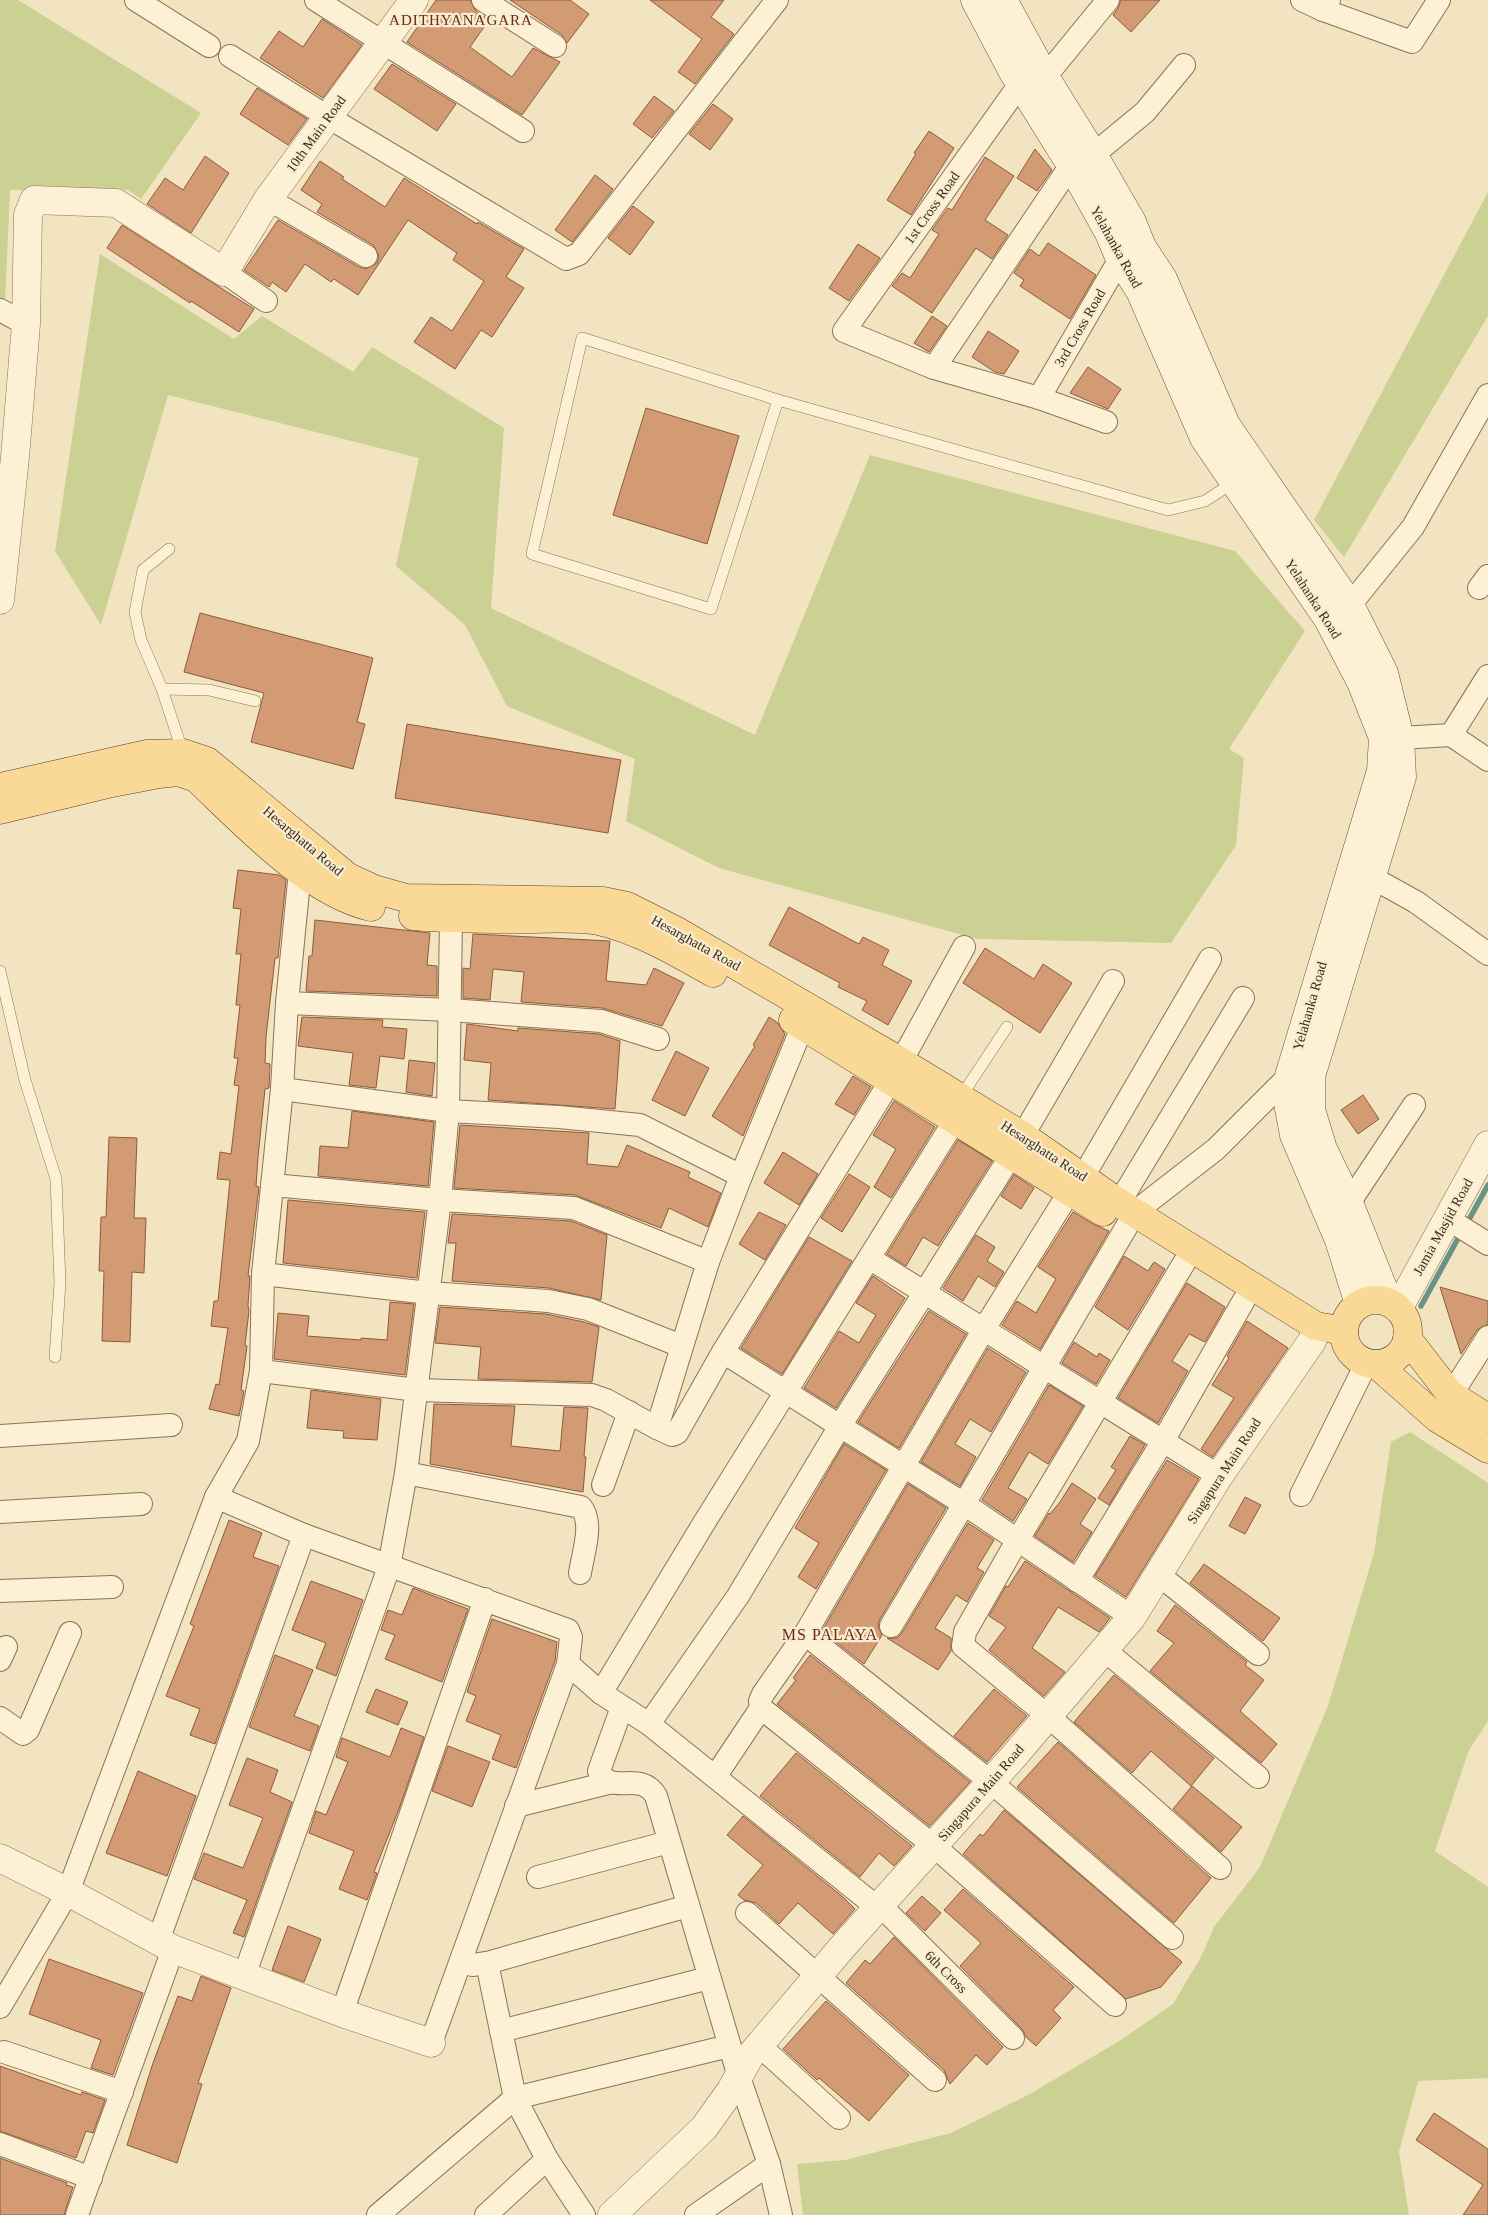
<svg xmlns="http://www.w3.org/2000/svg" width="1488" height="2215" font-family="'Times New Roman',serif">
<style>
.green{fill:#cad193}
.lines{fill:none;stroke-linecap:round;stroke-linejoin:round}
.stream{stroke:#6a9388;stroke-width:5.5}
.building{fill:#d39b73;stroke:#8e5b3a}
.service-casing{stroke:#8d7356;stroke-width:12}
.minor-casing{stroke:#8d7356;stroke-width:24}
.tertiary-casing{stroke:#8d7356;stroke-width:29}
.secondary-casing{stroke:#6f543a;stroke-width:29}
.primary-casing{stroke:#5a412b;stroke-width:29}
.service{stroke:#fcf0d5;stroke-width:11}
.minor{stroke:#fcf0d5;stroke-width:22}
.tertiary{stroke:#fcf0d5;stroke-width:28}
.secondary{stroke:#fcf0d5;stroke-width:28}
.primary{stroke:#f9d995;stroke-width:28}
.labels{text-anchor:middle;dominant-baseline:central;stroke-width:4.5;stroke-linejoin:round;paint-order:stroke}
.street-label{font-size:14px;fill:#3b2b1c;stroke:#f9edd1}
.neighbourhood-label{font-size:15px;letter-spacing:1px;fill:#6c2918;stroke:#f9edd1}
.quarter-label{font-size:16px;letter-spacing:1px;fill:#6c2918;stroke:#f9edd1}
</style>
<rect width="100%" height="100%" fill="#f2e3c1"/>
<g class="green">
<polygon points="0,0 18,0 201,113 141,199 128,190 10,190 5,302 0,299"/>
<polygon points="1488,192 1488,316 1344,557 1314,520"/>
<polygon points="100,254 234,339 262,316 353,372 372,347 504,428 491,608 755,735 870,455 1235,551 1305,631 1229,749 1244,758 1236,845 1171,943 977,939 719,868 626,821 635,759 507,706 465,625 396,566 419,458 168,395 101,625 55,551"/>
<polygon points="1410,1432 1488,1483 1488,1721 1469,1750 1435,1851 1488,1887 1488,2078 1418,2081 1399,2152 1409,2215 803,2215 797,2164 845,2160 951,2133 1030,2094 1121,2040 1173,2004 1201,1957 1214,1927 1260,1867 1328,1706 1374,1553 1391,1442"/>
</g>
<g class="lines">
<g class="stream">
<polyline points="1466,1225 1488,1185"/>
<polyline points="1421,1306 1461,1233"/>
</g>
</g>
<g class="building">
<polygon points="436,0 470,0 476,11 489,20 470,47 512,77 533,48 560,62 522,115 407,42"/>
<polygon points="510,0 570,0 589,14 567,43 562,35"/>
<polygon points="650,0 724,0 711,17 734,34 695,84 678,72 702,39"/>
<polygon points="1121,0 1160,0 1131,32 1113,15 1118,8"/>
<polygon points="322,19 362,45 323,98 260,58 279,31 303,47"/>
<polygon points="392,64 456,104 437,131 374,89"/>
<polygon points="257,88 307,119 288,145 240,114"/>
<polygon points="654,96 674,111 652,138 633,124"/>
<polygon points="713,104 733,119 710,150 689,134"/>
<polygon points="929,131 954,148 911,215 887,200 916,154 914,153"/>
<polygon points="1035,149 1052,170 1037,191 1017,178"/>
<polygon points="205,156 229,173 191,233 147,204 165,178 183,190"/>
<polygon points="985,157 1014,176 985,220 1008,235 992,259 976,248 932,313 892,286 902,273 910,278 939,234 932,230 948,208 952,210"/>
<polygon points="320,161 344,177 342,179 385,207 404,178 477,224 478,222 524,249 506,277 524,288 492,337 481,330 455,369 414,342 431,317 452,331 484,281 453,260 457,253 408,220 358,295 334,279 331,282 305,264 286,292 272,282 269,287 244,270 278,220 359,267 366,269 377,263 379,256 373,245 317,212 322,204 301,190"/>
<polygon points="595,175 613,189 572,242 555,230"/>
<polygon points="633,206 654,222 630,255 608,238"/>
<polygon points="122,225 254,309 239,332 191,301 190,303 107,248"/>
<polygon points="1048,243 1096,275 1070,319 1020,286 1024,280 1014,273 1030,249 1039,256"/>
<polygon points="858,244 880,258 849,301 829,288"/>
<polygon points="932,316 947,326 929,352 914,343"/>
<polygon points="988,331 1019,351 1004,374 995,372 972,357"/>
<polygon points="1088,367 1121,389 1108,409 1070,393"/>
<polygon points="646,408 739,436 707,544 613,515"/>
<polygon points="200,613 373,658 357,722 365,724 353,769 251,742 264,693 184,672"/>
<polygon points="407,724 621,760 608,833 395,798"/>
<polygon points="238,870 279,875 286,880 278,958 275,958 266,1037 265,1063 270,1064 269,1088 265,1089 258,1157 256,1186 259,1187 248,1276 250,1276 248,1305 249,1311 245,1345 247,1346 241,1390 244,1391 239,1416 209,1409 216,1384 219,1385 228,1328 211,1326 214,1301 218,1301 230,1180 217,1179 220,1152 231,1154 239,1086 234,1085 238,1058 234,1058 240,1005 236,1005 241,954 236,954 241,909 233,908"/>
<polygon points="789,907 859,944 863,937 889,950 882,965 912,981 888,1025 862,1010 867,1001 838,987 840,983 769,945"/>
<polygon points="315,920 430,933 427,965 437,966 437,996 306,991 309,956 312,956"/>
<polygon points="473,934 610,941 606,981 646,985 654,968 684,983 662,1026 602,1008 521,1002 524,972 493,969 490,1000 463,998 463,968 470,969"/>
<polygon points="985,948 1034,979 1043,964 1072,983 1040,1033 963,983"/>
<polygon points="302,1017 383,1020 382,1027 407,1029 404,1059 380,1056 376,1088 349,1085 353,1053 298,1046"/>
<polygon points="769,1017 778,1023 785,1034 743,1136 712,1116 755,1046 753,1045"/>
<polygon points="467,1024 518,1031 518,1028 599,1034 620,1041 615,1109 488,1100 491,1063 464,1060"/>
<polygon points="676,1051 709,1068 685,1116 652,1100"/>
<polygon points="409,1060 435,1063 432,1096 406,1092"/>
<polygon points="853,1076 871,1087 854,1115 835,1104"/>
<polygon points="1363,1095 1379,1119 1358,1134 1341,1110"/>
<polygon points="894,1101 935,1127 891,1198 874,1187 896,1149 873,1135"/>
<polygon points="352,1111 434,1122 428,1186 318,1176 320,1146 348,1148"/>
<polygon points="460,1125 589,1133 587,1164 618,1167 627,1145 690,1172 688,1177 721,1193 708,1227 669,1208 661,1228 575,1195 454,1188"/>
<polygon points="109,1137 137,1138 134,1218 146,1218 144,1273 132,1272 130,1342 102,1341 104,1271 99,1271 101,1217 106,1217"/>
<polygon points="958,1140 992,1161 938,1246 923,1237 906,1266 887,1254"/>
<polygon points="783,1152 818,1174 799,1205 764,1183"/>
<polygon points="849,1174 870,1187 842,1232 821,1218"/>
<polygon points="1014,1175 1034,1188 1021,1209 1001,1196"/>
<polygon points="288,1200 425,1212 417,1278 283,1263"/>
<polygon points="759,1212 786,1225 765,1260 739,1244"/>
<polygon points="1073,1212 1095,1225 1109,1231 1040,1349 1002,1325 1017,1301 1036,1313 1056,1279 1038,1267"/>
<polygon points="452,1214 571,1221 607,1235 601,1300 549,1288 452,1281 456,1243 448,1243"/>
<polygon points="976,1235 995,1247 987,1261 1004,1272 995,1287 978,1276 963,1301 943,1288"/>
<polygon points="809,1237 852,1261 782,1374 741,1348"/>
<polygon points="1124,1256 1148,1271 1154,1262 1165,1269 1128,1330 1095,1307"/>
<polygon points="873,1276 905,1298 836,1408 804,1388 839,1331 859,1343 876,1315 856,1303"/>
<polygon points="1187,1283 1225,1307 1205,1342 1189,1334 1172,1361 1188,1371 1158,1423 1118,1398"/>
<polygon points="1440,1287 1488,1301 1488,1324 1477,1330 1461,1354"/>
<polygon points="390,1302 414,1304 405,1375 274,1359 278,1313 309,1316 307,1336 361,1340 361,1338 387,1340"/>
<polygon points="440,1307 546,1314 584,1322 599,1327 592,1382 478,1379 481,1347 435,1343"/>
<polygon points="929,1311 966,1334 899,1448 858,1422"/>
<polygon points="1247,1321 1288,1348 1213,1457 1201,1449 1234,1398 1212,1385 1229,1358 1227,1356"/>
<polygon points="1074,1342 1097,1357 1099,1353 1110,1360 1096,1384 1062,1363"/>
<polygon points="988,1348 1026,1372 991,1432 970,1419 955,1444 976,1457 960,1486 921,1462"/>
<polygon points="1049,1385 1083,1406 1048,1464 1029,1452 1008,1488 1027,1499 1013,1521 982,1500"/>
<polygon points="311,1390 381,1399 377,1440 343,1438 344,1431 307,1428"/>
<polygon points="434,1404 515,1406 511,1446 560,1451 564,1407 588,1408 584,1457 586,1457 583,1492 430,1464"/>
<polygon points="1130,1436 1145,1445 1109,1505 1098,1498 1116,1470 1111,1467"/>
<polygon points="844,1444 886,1470 816,1589 798,1577 819,1543 795,1528"/>
<polygon points="1167,1460 1199,1479 1126,1597 1095,1576"/>
<polygon points="1072,1483 1096,1499 1080,1524 1092,1532 1073,1562 1035,1536 1049,1513 1050,1514 1060,1502"/>
<polygon points="908,1484 946,1508 880,1619 878,1626 882,1635 864,1664 822,1631"/>
<polygon points="1245,1497 1261,1505 1245,1534 1229,1526"/>
<polygon points="229,1520 262,1533 253,1557 279,1566 215,1744 190,1735 200,1709 166,1696 194,1626 190,1624"/>
<polygon points="968,1523 994,1540 977,1568 984,1572 967,1602 956,1595 935,1628 951,1638 951,1651 938,1670 887,1638 897,1638 902,1633"/>
<polygon points="1025,1561 1110,1618 1099,1632 1058,1607 1032,1648 1065,1672 1044,1696 989,1650 1006,1627 989,1616 1006,1586 1008,1587"/>
<polygon points="1204,1564 1280,1618 1263,1641 1190,1583"/>
<polygon points="311,1581 363,1600 336,1676 316,1668 326,1643 292,1630"/>
<polygon points="413,1588 468,1609 442,1682 385,1659 395,1635 381,1630 388,1610 402,1615"/>
<polygon points="1175,1605 1247,1662 1245,1665 1264,1680 1240,1711 1277,1744 1261,1763 1150,1671 1174,1643 1157,1631"/>
<polygon points="492,1619 557,1642 555,1661 516,1768 492,1759 501,1735 466,1721 476,1696 467,1692"/>
<polygon points="275,1655 313,1670 294,1716 319,1726 310,1751 249,1727"/>
<polygon points="810,1655 970,1782 930,1826 777,1704 796,1680 793,1678"/>
<polygon points="1114,1675 1214,1758 1191,1786 1151,1751 1132,1773 1074,1722"/>
<polygon points="376,1689 408,1702 398,1725 366,1712"/>
<polygon points="994,1689 1027,1716 987,1762 954,1736"/>
<polygon points="401,1728 424,1737 399,1809 374,1872 377,1873 367,1900 339,1889 354,1851 309,1833 316,1811 326,1815 348,1762 336,1757 342,1738 390,1757"/>
<polygon points="1058,1742 1211,1878 1174,1923 1017,1787"/>
<polygon points="448,1746 490,1762 472,1807 432,1791"/>
<polygon points="796,1753 912,1846 894,1866 879,1853 860,1877 760,1796"/>
<polygon points="247,1758 278,1770 270,1792 292,1802 244,1937 233,1933 247,1900 194,1879 204,1853 243,1868 263,1818 229,1805"/>
<polygon points="138,1771 196,1796 167,1876 106,1853"/>
<polygon points="1192,1786 1242,1827 1221,1852 1173,1809"/>
<polygon points="1004,1810 1182,1962 1161,1987 1126,1999 963,1854 980,1834 983,1836"/>
<polygon points="743,1816 843,1897 855,1909 833,1934 798,1903 779,1924 756,1903 744,1900 738,1895 763,1865 727,1835"/>
<polygon points="963,1889 1074,1987 1053,2010 1061,2018 1036,2046 1026,2037 1022,2029 960,1966 981,1943 944,1910"/>
<polygon points="922,1896 941,1913 925,1931 906,1913"/>
<polygon points="288,1926 321,1939 304,1982 272,1970"/>
<polygon points="894,1937 1003,2047 987,2065 976,2055 950,2084 944,2070 846,1983 865,1960 870,1964"/>
<polygon points="49,1959 143,1993 113,2075 91,2068 101,2040 29,2014"/>
<polygon points="201,1976 231,1988 198,2083 202,2084 177,2163 127,2145 153,2063 178,1996 192,2001"/>
<polygon points="826,2001 909,2075 869,2121 819,2078 817,2080 783,2049"/>
<polygon points="0,2066 81,2095 82,2092 105,2100 93,2133 86,2131 76,2158 0,2131"/>
<polygon points="1434,2113 1488,2149 1488,2215 1463,2215 1483,2185 1416,2140"/>
<polygon points="0,2158 67,2183 66,2185 73,2187 64,2215 0,2215"/>
</g>
<g class="lines">
<defs>
<g id="service">
<polyline points="778,400 711,609 532,554 582,338 778,400 1168,510 1205,501 1234,482"/>
<polyline points="169,549 143,570 135,612 141,640 162,689 183,753"/>
<polyline points="162,689 209,690 255,701"/>
<polyline points="0,971 25,1080 56,1179 60,1283 55,1357"/>
<polyline points="960,1098 1007,1027"/>
</g>
<g id="minor">
<polyline points="136,0 209,46"/>
<polyline points="316,0 523,131"/>
<polyline points="483,0 555,46"/>
<polyline points="1302,0 1323,10"/>
<polyline points="1329,0 1323,10 1412,42 1439,0"/>
<polyline points="230,56 328,117 566,259 579,254 777,0"/>
<polyline points="1045,77 1108,0"/>
<polyline points="1020,84 844,331 934,368 1039,398 1106,422"/>
<polyline points="1093,155 1145,112 1184,65"/>
<polyline points="268,199 366,256"/>
<polyline points="224,272 266,301"/>
<polyline points="0,310 26,324"/>
<polyline points="934,368 1071,165"/>
<polyline points="1039,398 1120,259"/>
<polyline points="1479,588 1488,576"/>
<polyline points="1336,614 1350,605 1413,527 1488,395"/>
<polyline points="1451,735 1488,760"/>
<polyline points="1400,738 1451,735 1488,676"/>
<polyline points="1371,877 1416,902 1488,954"/>
<polyline points="1113,981 1012,1154 840,1426 964,1504 1127,1226"/>
<polyline points="287,1003 450,1010 601,1021 658,1039"/>
<polyline points="282,1089 448,1111 559,1117 640,1125 741,1176"/>
<polyline points="272,1185 440,1200 574,1208 708,1262"/>
<polyline points="1119,1203 1243,998"/>
<polyline points="1349,1203 1414,1105"/>
<polyline points="1135,1212 1216,1149 1289,1076"/>
<polyline points="1448,1219 1488,1244"/>
<polyline points="869,1258 1219,1476"/>
<polyline points="1184,1263 1017,1541 965,1632 963,1646 1048,1716 1220,1868"/>
<polyline points="263,1274 429,1293 548,1301 588,1309 681,1346"/>
<polyline points="261,1371 417,1390 592,1395 606,1400 657,1428 708,1262 741,1176 803,1025"/>
<polyline points="1451,1395 1488,1337"/>
<polyline points="657,1428 672,1435 677,1433 723,1352"/>
<polyline points="0,1436 171,1425"/>
<path d="M406 1473 581 1507C594 1523 583 1553 580 1573"/>
<polyline points="603,1485 629,1412"/>
<polyline points="1301,1495 1367,1362"/>
<polyline points="0,1512 141,1504"/>
<polyline points="304,1535 568,1630 571,1637 568,1664 601,1693 649,1724 878,1908"/>
<polyline points="1159,1575 1258,1654"/>
<polyline points="1077,1581 1163,1441 1244,1300"/>
<polyline points="0,1591 112,1587"/>
<polyline points="891,1626 964,1504 1132,1617"/>
<polyline points="805,1634 763,1694 760,1701 761,1708 934,1846 1115,2005"/>
<polyline points="1103,1649 1258,1777"/>
<polyline points="0,1660 6,1647"/>
<polyline points="601,1693 704,1523 955,1120 958,1105"/>
<path d="M622 1707 599 1771C610 1797 640 1769 656 1796L739 2077 769 2164 696 2215"/>
<polyline points="0,1718 23,1734 28,1730 70,1633"/>
<polyline points="649,1724 738,1596 840,1426 723,1352 891,1080 964,947"/>
<polyline points="715,1777 761,1708"/>
<polyline points="516,1806 608,1783"/>
<polyline points="538,1877 669,1842"/>
<polyline points="880,1905 1013,2038"/>
<polyline points="747,1913 935,2080"/>
<polyline points="1172,1938 991,1782 805,1634 984,1329 1070,1191 1083,1177 1210,959"/>
<polyline points="158,1941 304,1535 216,1497"/>
<polyline points="487,1963 515,2098 547,2159 584,2215"/>
<polyline points="472,1965 487,1963 688,1906"/>
<polyline points="244,1976 389,1567 406,1473 440,1200 448,1111 451,919 454,901"/>
<polyline points="0,2007 68,1892 216,1497 248,1441 261,1371 263,1274 282,1089 287,1003 300,871"/>
<polyline points="342,2013 485,1599"/>
<polyline points="501,2031 709,1978"/>
<polyline points="431,2043 568,1664"/>
<polyline points="760,2046 839,2118"/>
<polyline points="4,2052 122,2092"/>
<polyline points="0,2144 91,2178"/>
<polyline points="769,2164 781,2215"/>
<polyline points="77,2215 173,1949"/>
<polyline points="378,2215 515,2098 729,2046"/>
<polyline points="486,2215 547,2159"/>
</g>
<g id="tertiary">
<polyline points="0,600 15,457 26,324 28,215 34,200 116,203 224,272 268,199 414,0"/>
<polyline points="1398,1309 1488,1145"/>
<polyline points="0,1858 68,1892 173,1949 342,2013 431,2043"/>
<polyline points="612,2215 704,2128 731,2090 750,2056 845,1944 1014,1756 1132,1617 1219,1476 1312,1341 1318,1327"/>
</g>
<g id="secondary">
<polyline points="975,0 1013,72 1071,165 1109,233 1120,259 1140,291 1204,438 1328,619 1361,682 1383,738 1381,771 1289,1076 1288,1103 1294,1135 1339,1240 1359,1304"/>
<polyline points="1003,0 1045,77 1091,151 1132,222 1142,247 1163,279 1226,425 1350,605 1384,673 1400,738 1402,777 1311,1076 1311,1110 1323,1149 1349,1203 1389,1303"/>
</g>
<g id="primary">
<polyline points="0,787 147,754 183,753 207,761 348,877 374,889 406,898 603,901 627,906 677,931 900,1061 1023,1136 1119,1203 1316,1326 1344,1331"/>
<path d="M0 810 112 783 159 774 178 772 196 778C243 822 307 892 371 907"/>
<path d="M413 916C451 919 489 919 527 919 550 919 576 917 599 921 639 930 678 953 713 973"/>
<polyline points="793,1020 1103,1212"/>
<circle cx="1376" cy="1332" r="32"/>
<polyline points="1407,1338 1451,1395 1488,1418"/>
<polyline points="1376,1364 1437,1418 1488,1449"/>
</g>
</defs>
<use href="#service" class="service-casing"/>
<use href="#minor" class="minor-casing"/>
<use href="#tertiary" class="tertiary-casing"/>
<use href="#secondary" class="secondary-casing"/>
<use href="#primary" class="primary-casing"/>
<use href="#service" class="service"/>
<use href="#minor" class="minor"/>
<use href="#tertiary" class="tertiary"/>
<use href="#secondary" class="secondary"/>
<use href="#primary" class="primary"/>
</g>
<g class="labels">
<g class="street-label">
<text transform="translate(316 134) rotate(-54)">10th Main Road</text>
<text transform="translate(932 208) rotate(-55)">1st Cross Road</text>
<text transform="translate(1116 247) rotate(61)">Yelahanka Road</text>
<text transform="translate(1080 328) rotate(-60)">3rd Cross Road</text>
<text transform="translate(1313 599) rotate(57)">Yelahanka Road</text>
<text transform="translate(303 841) rotate(40)">Hesarghatta Road</text>
<text transform="translate(696 943) rotate(29)">Hesarghatta Road</text>
<text transform="translate(1310 1006) rotate(-74)">Yelahanka Road</text>
<text transform="translate(1044 1151) rotate(33)">Hesarghatta Road</text>
<text transform="translate(1443 1227) rotate(-61)">Jamia Masjid Road</text>
<text transform="translate(1224 1471) rotate(-57)">Singapura Main Road</text>
<text transform="translate(981 1793) rotate(-49)">Singapura Main Road</text>
<text transform="translate(946 1972) rotate(45)">6th Cross</text>
</g>
<g class="neighbourhood-label">
<text x="461" y="20">ADITHYANAGARA</text>
</g>
<g class="quarter-label">
<text x="830" y="1634">MS PALAYA</text>
</g>
</g>
</svg>
